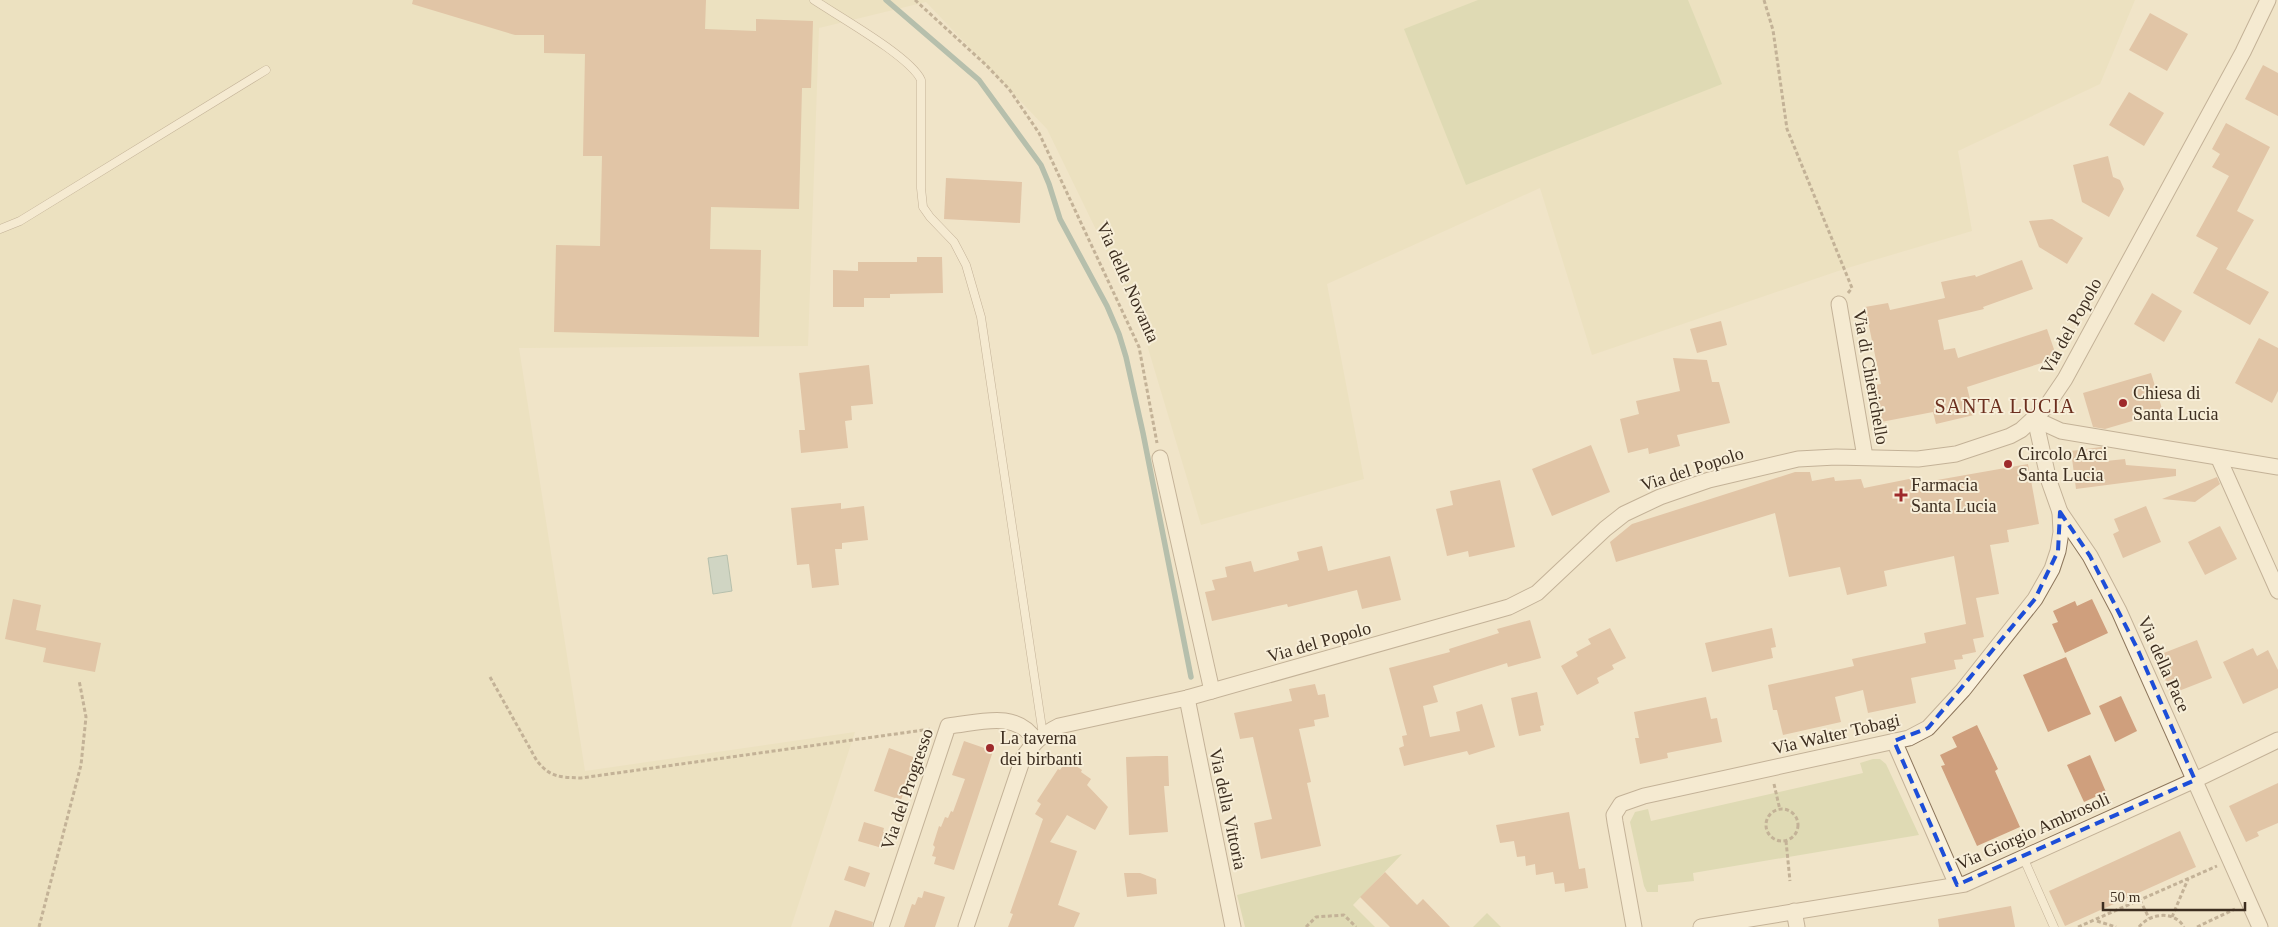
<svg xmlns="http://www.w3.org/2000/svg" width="2278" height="927" font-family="'Times New Roman',serif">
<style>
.farmland{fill:#e6deb5}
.green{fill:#c9cf9b}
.water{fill:#a9c4bc;stroke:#6f938a}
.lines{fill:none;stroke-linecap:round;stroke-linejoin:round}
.stream{stroke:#6f938a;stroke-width:5.5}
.building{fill:#cf9f7d}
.lane-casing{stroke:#8d765c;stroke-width:9}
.street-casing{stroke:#8d765c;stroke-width:17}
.path{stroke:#8d765c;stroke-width:3;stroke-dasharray:4 2.5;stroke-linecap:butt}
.lane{stroke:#faf1dc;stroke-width:8}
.street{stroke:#faf1dc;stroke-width:15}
.marked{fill:none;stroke:#1d4ed8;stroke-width:4;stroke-dasharray:10 6;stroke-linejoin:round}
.poi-dot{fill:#9e2a2b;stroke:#f7eed8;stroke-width:2}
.labels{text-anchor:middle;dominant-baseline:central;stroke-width:4;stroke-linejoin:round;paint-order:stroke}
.street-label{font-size:18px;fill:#3d2e20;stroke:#f7eed8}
.poi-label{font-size:18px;fill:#3d2e20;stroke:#f7eed8;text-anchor:start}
.quarter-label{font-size:20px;letter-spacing:1px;fill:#6b2e1e;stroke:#f7eed8}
</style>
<rect width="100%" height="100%" fill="#f0e4c8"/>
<polygon class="farmland" points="0,0 2135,0 2100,84 1958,151 1972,231 1844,269 1592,355 1540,188 1327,284 1364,479 1201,525 1139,318 1047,129 926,2 819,28 808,346 519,348 585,771 855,732 791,927 0,927"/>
<g class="green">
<polygon points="1478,0 1688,0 1722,84 1466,185 1404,29"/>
<polygon points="1873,759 1880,759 1886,764 1919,835 1693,873 1694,881 1658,885 1658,892 1647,892 1644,886 1630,822 1635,812 1648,809 1651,821 1863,773 1860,763"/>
<polygon points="1402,854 1353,905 1375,927 1245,927 1237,895"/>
<polygon points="1487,913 1501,927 1473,927"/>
</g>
<polygon class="water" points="727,555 732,591 713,594 708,558"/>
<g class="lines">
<polyline class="stream" points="886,0 979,80 1014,128 1041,165 1049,184 1060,219 1107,306 1119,334 1126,357 1143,433 1191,677"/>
</g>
<g class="building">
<polygon points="413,0 706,0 705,29 756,31 756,19 813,21 811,88 802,88 799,209 711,207 710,249 761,250 759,337 554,332 556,245 600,246 602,156 583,156 585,54 544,53 544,35 515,35 412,4"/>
<polygon points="2150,13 2188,34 2167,71 2129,50"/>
<polygon points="2263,65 2278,73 2278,116 2245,99"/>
<polygon points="2129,92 2164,113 2144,146 2109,125"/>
<polygon points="2226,123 2270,147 2237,211 2254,220 2226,269 2269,292 2250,325 2193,293 2218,248 2196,236 2229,176 2212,167 2220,154 2212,149"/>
<polygon points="2108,156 2113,177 2120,180 2124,189 2109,217 2082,202 2073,165"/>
<polygon points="946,178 1022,182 1020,223 944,219"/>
<polygon points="2052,219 2083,238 2067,264 2039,247 2029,221"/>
<polygon points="917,257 942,257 943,293 890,294 890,298 864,298 864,307 833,307 833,270 858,271 858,262 917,262"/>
<polygon points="2022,260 2033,289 1983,307 1984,309 1938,320 1944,350 1955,348 1958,358 2047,329 2057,358 1967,387 1974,415 1936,424 1933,412 1881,422 1874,385 1881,384 1865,307 1888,303 1890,310 1945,298 1941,282 1975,275 1976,277"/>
<polygon points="2152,293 2182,311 2164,342 2134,324"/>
<polygon points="1721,321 1727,345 1697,353 1690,329"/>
<polygon points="2259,338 2278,348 2278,391 2272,403 2235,383"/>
<polygon points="1673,358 1707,360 1712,382 1719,382 1730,423 1677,435 1680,446 1649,454 1648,448 1628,453 1620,419 1639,414 1636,401 1680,391"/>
<polygon points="869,365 873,404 851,406 852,420 845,421 848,448 801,453 799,430 805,430 799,373"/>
<polygon points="2151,373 2163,412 2105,429 2093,427 2083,393"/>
<polygon points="1591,445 1610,492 1552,516 1532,469"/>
<polygon points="2101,447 2104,448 2106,461 2125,459 2126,465 2176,469 2176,476 2076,489 2071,451"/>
<polygon points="2028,464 2039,524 2007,530 2009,542 1990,545 1999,594 1976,598 1984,637 1973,639 1976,652 1962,655 1963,659 1954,660 1956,669 1911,678 1916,703 1868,713 1863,690 1835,697 1841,722 1783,735 1777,710 1773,710 1768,685 1854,666 1852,659 1926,643 1924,633 1966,624 1954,556 1884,571 1887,586 1847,595 1840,567 1789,577 1775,513 1616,562 1610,542 1632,524 1795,472 1810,472 1812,481 1834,477 1835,481 1861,479 1864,488 1919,477 1920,483"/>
<polygon points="2217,477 2220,484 2195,502 2162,499"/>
<polygon points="1500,480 1515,547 1469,557 1468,551 1447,556 1436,509 1453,505 1450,491"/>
<polygon points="841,503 841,509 864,506 868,540 842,543 842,549 835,549 839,585 812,588 809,564 797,565 791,508"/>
<polygon points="2146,506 2161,542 2123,558 2113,534 2119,531 2114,519"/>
<polygon points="2220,526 2237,559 2205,575 2188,542"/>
<polygon points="1322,546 1328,571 1390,556 1401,600 1362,609 1357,590 1288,607 1287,604 1212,621 1205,592 1215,590 1212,580 1227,577 1225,567 1251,561 1254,572 1299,560 1297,552"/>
<polygon points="13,599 41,605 36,630 101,643 95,672 43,662 46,648 5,639"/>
<polygon points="2092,599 2108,633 2065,653 2052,624 2058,622 2053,611 2075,601 2077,606"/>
<polygon points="1530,620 1541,658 1508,667 1507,663 1433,686 1438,702 1423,706 1430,737 1460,731 1456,712 1482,704 1495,747 1469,755 1467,751 1404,766 1399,748 1404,746 1402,736 1407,735 1389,668 1450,652 1449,649 1499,633 1497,629"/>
<polygon points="1610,628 1626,658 1612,665 1614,669 1597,678 1599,683 1577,695 1561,666 1578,656 1576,652 1591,644 1588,639"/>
<polygon points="1772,628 1776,647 1771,648 1773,658 1712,672 1705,643"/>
<polygon points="2197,640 2212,678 2171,694 2156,656"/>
<polygon points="2253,648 2257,656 2268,650 2278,670 2278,688 2243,704 2223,662"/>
<polygon points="2066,657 2091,714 2048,732 2023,675"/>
<polygon points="1315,684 1318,695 1325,694 1329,717 1314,720 1315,726 1299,729 1311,782 1307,783 1321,846 1261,859 1254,823 1272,819 1253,737 1240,739 1234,713 1292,701 1289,689"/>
<polygon points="1537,692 1544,725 1540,726 1541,731 1519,736 1511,698"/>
<polygon points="2121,696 2137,731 2115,742 2099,706"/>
<polygon points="1706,697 1711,719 1717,718 1722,742 1667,753 1668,758 1640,764 1635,738 1639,738 1634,712"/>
<polygon points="1977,725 1998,769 1995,771 2020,827 1977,846 1941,766 1945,765 1940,755 1957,747 1952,737"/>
<polygon points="964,741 993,751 954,870 934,864 936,857 932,856 935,847 933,845 939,826 941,827 945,817 948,818 951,811 953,812 965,779 952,775"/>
<polygon points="889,748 916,758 901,800 874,791"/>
<polygon points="2090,755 2106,792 2084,802 2067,765"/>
<polygon points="1156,756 1168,756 1169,786 1164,786 1168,832 1129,835 1126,757"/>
<polygon points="1067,760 1082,770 1081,772 1091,779 1087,785 1108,807 1095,830 1067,815 1050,842 1077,851 1058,905 1080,913 1074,927 1008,927 1013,914 1010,913 1043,819 1035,814 1041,804 1037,801 1058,769 1060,770"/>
<polygon points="2278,783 2278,823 2257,832 2259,836 2246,842 2229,806"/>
<polygon points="1569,812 1579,869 1585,868 1588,888 1565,892 1564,883 1555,884 1553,872 1536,875 1535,864 1526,866 1525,856 1517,857 1514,841 1500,843 1496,825"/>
<polygon points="864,822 884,828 883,832 886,833 882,848 858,841"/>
<polygon points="2180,831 2196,867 2065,926 2049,891"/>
<polygon points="849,866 870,873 865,887 844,880"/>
<polygon points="1385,872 1417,905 1423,899 1450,927 1390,927 1360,897"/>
<polygon points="1124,873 1140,873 1156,879 1157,894 1127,897"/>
<polygon points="924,891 945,897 935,927 904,927 912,904 915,905 918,897 922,898"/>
<polygon points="2011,906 2015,927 1939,927 1938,919"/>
<polygon points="835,910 873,922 872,927 829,927"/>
</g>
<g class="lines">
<defs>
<g id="lane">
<path d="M814 0C838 16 911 57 921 80V188L923 207 930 217 954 242 966 265 981 317 1043 735"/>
<polyline points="0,229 20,221 266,70"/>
<polyline points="2023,857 2054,927"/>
</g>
<g id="street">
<polyline points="1839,304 1865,457"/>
<polyline points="2035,419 2049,481 2060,512 2090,556 2119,611 2260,927"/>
<polyline points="2035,419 2061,431 2278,467"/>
<polyline points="1160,458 1212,691"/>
<polyline points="2219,459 2278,591"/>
<polyline points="1187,698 1233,927"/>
<polyline points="1894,741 1957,885"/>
<polyline points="1794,911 1797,927"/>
<path d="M881 927 948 726C979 723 1016 709 1036 741"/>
<path d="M966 927 1023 758C1032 743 1043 734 1059 726L1187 698 1509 607 1537 593 1605 529 1624 514 1660 497 1709 480 1798 459 1836 457 1918 459 1956 454 2010 436 2021 430 2046 407 2065 379 2243 52 2268 0"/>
<polyline points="1634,927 1615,822 1614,815 1621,804 1644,796 1909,738 1928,728 1963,690 2035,599 2052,569 2058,551 2061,532 2060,512"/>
<polyline points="1701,927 1965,884 2195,780 2278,740"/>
</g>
</defs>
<use href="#lane" class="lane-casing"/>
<use href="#street" class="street-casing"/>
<g class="path">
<polyline points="915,0 986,65 1009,89 1039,133 1139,347 1157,443"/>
<polyline points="1764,0 1773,30 1787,129 1852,288 1848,293"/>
<path d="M490 677 537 761C551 778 560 777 581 778L931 729"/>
<polyline points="1774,784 1780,810"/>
<circle cx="1782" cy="825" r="16"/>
<polyline points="1786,841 1790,881"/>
<polyline points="2140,900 2149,918"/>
<polyline points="2172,917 2188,879"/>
<polyline points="2097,921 2116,927"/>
<polyline points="39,927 81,765 86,717 79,680"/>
<polyline points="1306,927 1316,917 1344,915 1356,927"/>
<polyline points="2078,927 2217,866"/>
<path d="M2139 927C2150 913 2174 910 2184 927"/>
<polyline points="2197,927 2235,909"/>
</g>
<use href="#lane" class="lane"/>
<use href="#street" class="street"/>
</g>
<path d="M0 0H2278V927H0ZM2060 512 2090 556 2137 648 2195 780 1957 885 1894 741 1928 728 2035 599 2058 551Z" fill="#f0e4c8" fill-opacity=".55" fill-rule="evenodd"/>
<path class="marked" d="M2060 512 2090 556 2137 648 2195 780 1957 885 1894 741 1928 728 2035 599 2058 551Z"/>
<g class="poi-dot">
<circle cx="2123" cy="403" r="5"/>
<circle cx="2008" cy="464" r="5"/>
<path d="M1898.5 487.5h5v5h5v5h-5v5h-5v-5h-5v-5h5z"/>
<circle cx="990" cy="748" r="5"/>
</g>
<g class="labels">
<g class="street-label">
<text transform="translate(1128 282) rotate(66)">Via delle Novanta</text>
<text transform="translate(2071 326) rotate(-61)">Via del Popolo</text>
<text transform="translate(1871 377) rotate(80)">Via di Chierichello</text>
<text transform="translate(1692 469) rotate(-18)">Via del Popolo</text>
<text transform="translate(1319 642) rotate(-16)">Via del Popolo</text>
<text transform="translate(2164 664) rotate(66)">Via della Pace</text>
<text transform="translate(1836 734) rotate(-13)">Via Walter Tobagi</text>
<text transform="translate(907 789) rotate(-71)">Via del Progresso</text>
<text transform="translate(1228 809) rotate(78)">Via della Vittoria</text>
<text transform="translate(2033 831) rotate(-24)">Via Giorgio Ambrosoli</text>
</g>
<g class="poi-label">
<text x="2133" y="393">Chiesa di<tspan x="2133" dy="21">Santa Lucia</tspan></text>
<text x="2018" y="454">Circolo Arci<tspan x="2018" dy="21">Santa Lucia</tspan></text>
<text x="1911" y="485">Farmacia<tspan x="1911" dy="21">Santa Lucia</tspan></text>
<text x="1000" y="738">La taverna<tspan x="1000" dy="21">dei birbanti</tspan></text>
</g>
<g class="quarter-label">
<text x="2005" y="406">SANTA LUCIA</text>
</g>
</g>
<path d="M2103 902v8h142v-8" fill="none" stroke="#3d2e20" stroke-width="2.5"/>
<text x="2110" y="902" font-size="15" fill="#3d2e20" stroke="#f7eed8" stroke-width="4" paint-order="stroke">50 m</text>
</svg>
